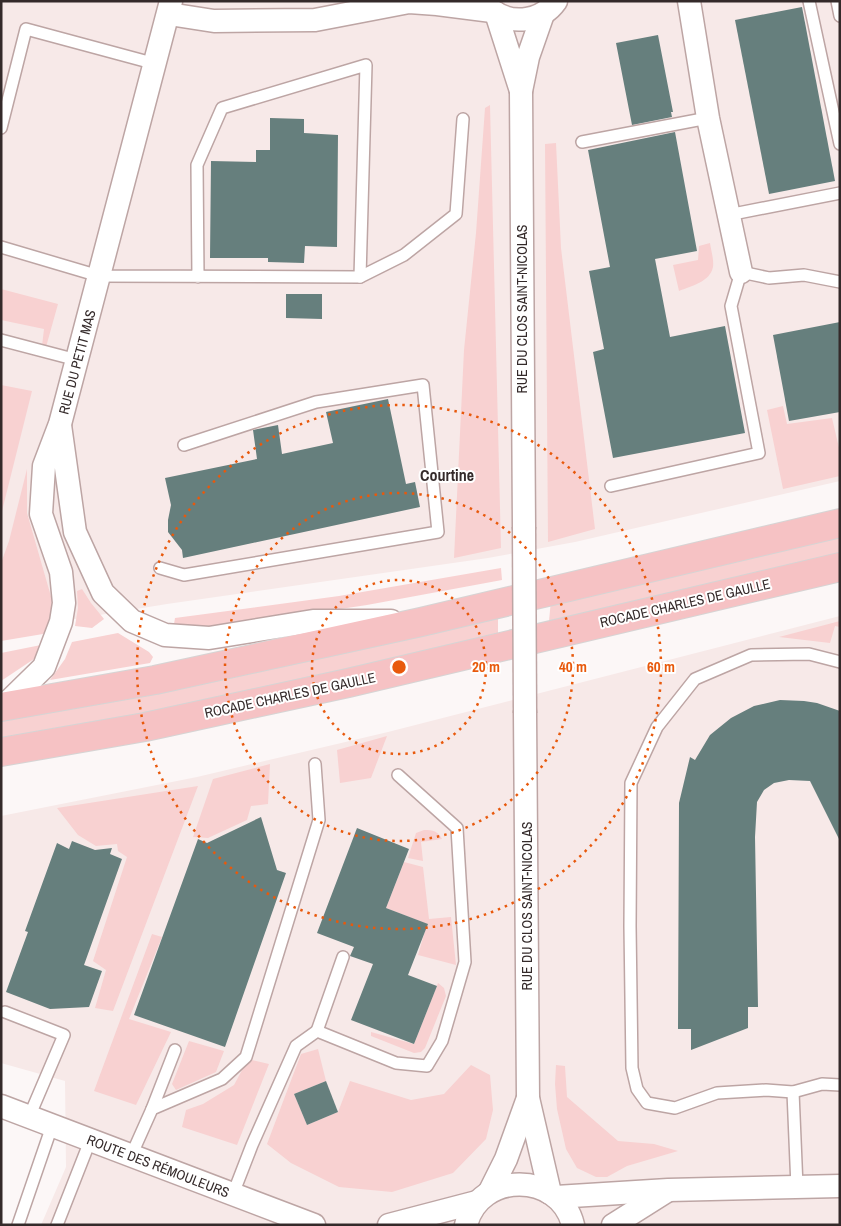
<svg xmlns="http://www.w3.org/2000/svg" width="841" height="1226" font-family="'Archivo Narrow',sans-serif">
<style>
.built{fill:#f7e9e8}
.green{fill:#f8d1d1}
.building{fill:#667f7d}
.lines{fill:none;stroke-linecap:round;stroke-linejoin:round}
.lane-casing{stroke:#bda5a4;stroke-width:14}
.street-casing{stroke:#bda5a4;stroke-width:25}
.primary-casing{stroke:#d6d4d4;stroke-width:30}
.lane{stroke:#fff;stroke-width:11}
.street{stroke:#fff;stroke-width:22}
.primary{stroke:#f6c2c4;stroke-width:28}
.street-bridge-casing{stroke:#bda5a4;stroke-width:25;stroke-linecap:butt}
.street-bridge{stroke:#fff;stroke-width:22}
.ring{fill:none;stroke:#e8590c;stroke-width:2.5;stroke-dasharray:2.5 5}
.labels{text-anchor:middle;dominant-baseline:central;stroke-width:4;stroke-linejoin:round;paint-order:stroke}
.street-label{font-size:14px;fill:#342a2a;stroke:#fff}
.quarter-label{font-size:16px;font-weight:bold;fill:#342a2a;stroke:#fff}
.centre{fill:#e8590c;stroke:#fff;stroke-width:2.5}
.ring-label{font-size:15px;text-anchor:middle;font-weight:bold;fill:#e8590c;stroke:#fff;stroke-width:4;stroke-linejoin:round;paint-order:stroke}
</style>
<rect width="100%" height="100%" fill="#fcf7f7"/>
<g class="built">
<polygon points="1,1 840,1 840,481 575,542 488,558 167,604 1,631"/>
<polygon points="840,616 840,1225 41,1225 66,1167 65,1081 1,1063 1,816 197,777 388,732"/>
</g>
<g class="green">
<polygon points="490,105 501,548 454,558 464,350 476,233 485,108"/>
<polygon points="556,143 561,248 595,529 548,542 545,144"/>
<path d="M710 243C711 250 714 260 713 267 710 282 691 286 679 291L673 265 698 260 699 246Z"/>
<polygon points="1,289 58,304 46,347 42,346 44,329 1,320"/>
<polygon points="1,385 32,391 1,515"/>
<polygon points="783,406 787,424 832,418 840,452 840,476 783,489 767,410"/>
<polygon points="27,469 27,513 52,600 49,627 43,634 1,641 1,563 9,541"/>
<polygon points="840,534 840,553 549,621 551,600"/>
<polygon points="501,568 502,580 367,605 212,628 192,628 174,624 175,618 339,596"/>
<polygon points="82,589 91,603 104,619 92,628 75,626 78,608 77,591"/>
<path d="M498 610V635C335 678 167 710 1 738V719Z"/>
<polygon points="840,621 840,627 835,626 830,643 779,637"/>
<polygon points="118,633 149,652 153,657 150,663 50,680 65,659 72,642"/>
<polygon points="41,645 40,655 1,681 1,653"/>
<polygon points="387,736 371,778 340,783 337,750"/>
<polygon points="270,764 268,804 251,806 247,820 208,838 193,837 213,779"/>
<polygon points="198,786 113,1011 95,1008 106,970 93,961 127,857 118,851 117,844 96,846 78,835 57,808"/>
<path d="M424 830C433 830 438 831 442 839L421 842 423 861 408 858 416 833Z"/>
<polygon points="404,862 423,867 429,919 451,917 456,965 418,955 427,924 386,908"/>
<polygon points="152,934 162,937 129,1019 171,1032 136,1105 94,1091"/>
<polygon points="438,983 444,988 446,996 425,1048 421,1052 414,1053 371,1036 371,1032 414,1044"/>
<polygon points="189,1041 224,1051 216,1072 176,1090 172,1084"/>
<polygon points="318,1049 326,1081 294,1094 307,1125 338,1112 350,1081 411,1100 444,1094 471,1065 490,1075 493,1110 486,1139 453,1173 392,1192 339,1187 291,1163 267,1144 301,1054"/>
<polygon points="248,1059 269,1064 237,1145 182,1127 186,1110 203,1104 234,1085"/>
<polygon points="556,1065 565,1066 567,1097 618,1141 654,1144 678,1151 627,1166 607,1177 596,1177 577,1168 566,1149 557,1109 555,1084"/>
</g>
<g class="building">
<polygon points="802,7 835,181 769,194 735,20"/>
<polygon points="658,35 673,112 671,112 672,117 632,125 616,43"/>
<polygon points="270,118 304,119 304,133 338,135 337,247 305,246 304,263 268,262 268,258 210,258 211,161 256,162 256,150 270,150"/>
<polygon points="675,132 697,251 655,259 670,337 725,326 745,433 613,458 593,352 604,349 589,271 610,267 588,150"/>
<polygon points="286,294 322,294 322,319 286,318"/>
<polygon points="840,322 840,412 789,421 773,335"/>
<polygon points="388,399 406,484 415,482 420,507 183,558 182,550 168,532 168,520 171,505 165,478 257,459 253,430 278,425 282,454 333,443 326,412"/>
<polygon points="780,700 804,701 817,703 840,711 840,841 810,781 789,780 774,783 764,790 757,802 755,837 758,1007 748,1007 748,1028 691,1050 691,1029 678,1029 679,803 690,757 695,760 710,735 731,718 754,706"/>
<polygon points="261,817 277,870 286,873 225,1047 134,1015 198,839 207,843"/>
<polygon points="357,828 409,849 386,908 428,924 408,975 437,986 414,1044 351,1020 373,964 350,956 354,947 317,933"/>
<polygon points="72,841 95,850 112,848 110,854 122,859 84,965 102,971 89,1007 50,1009 6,992 28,932 25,931 57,843 69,849"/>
<polygon points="326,1081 338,1112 307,1125 294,1094"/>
</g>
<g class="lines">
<defs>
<g id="lane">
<polyline points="809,1 840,144"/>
<polyline points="837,1 840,16"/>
<polyline points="1,128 26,29 156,64"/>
<polyline points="582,142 708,118"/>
<polyline points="728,215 840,193"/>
<polyline points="1,247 99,276 360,277 366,65 222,108 197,165 198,277"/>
<polyline points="360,277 404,255 456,214 463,119"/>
<polyline points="1,340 77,360"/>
<polyline points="611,486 759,453 731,306 741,272 769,278 804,275 840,282"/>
<polyline points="160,568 184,575 438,532 423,385 316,402 184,445"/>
<polyline points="840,662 809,654 751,655 695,679 657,727 631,783 630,926 632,1068 637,1089 647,1103 675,1108 717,1093 766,1090 793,1092 822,1084 840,1085"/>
<polyline points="5,1012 64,1035 29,1117"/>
<polyline points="317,1031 343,957"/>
<polyline points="793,1092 797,1187"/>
<polyline points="152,1109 175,1050"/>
<polyline points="131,1156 152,1109 222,1079 246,1057 319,820 315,764"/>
<polyline points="233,1194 252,1145 296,1046 317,1031 396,1063 427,1066 442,1041 465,962 457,828 398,775"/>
<polyline points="18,1225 52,1126"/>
<polyline points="57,1225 90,1141"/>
</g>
<g id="street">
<path d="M482 1C486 5 490 10 494 12 514 25 542 21 556 1"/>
<polyline points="689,1 708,118 741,272"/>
<polyline points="496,13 521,91"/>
<polyline points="169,14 214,21 315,20 409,2 437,4 492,11"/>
<polyline points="60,425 75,532 103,593 132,621 165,635 209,638 313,621 391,621"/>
<polyline points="524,527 521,91 528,57 543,14"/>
<polyline points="4,706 44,667 61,622 64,603 61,572 41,514 44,466 60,424 171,1"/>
<polyline points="525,713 528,1098 550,1193"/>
<polyline points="1,1106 314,1225"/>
<polyline points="490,1191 506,1159 528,1098"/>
<polyline points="556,1197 668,1190 840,1186"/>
<polyline points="389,1225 477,1202"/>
<path d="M466 1225C479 1171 560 1171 573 1225"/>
<polyline points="613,1225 667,1191"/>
</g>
<g id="primary">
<polyline points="1,707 155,680 421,622 840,523"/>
<polyline points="1,752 145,727 348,683 840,567"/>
</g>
</defs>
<use href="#lane" class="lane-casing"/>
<use href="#street" class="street-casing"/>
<use href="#primary" class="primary-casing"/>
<use href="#lane" class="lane"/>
<use href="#street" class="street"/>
<use href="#primary" class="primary"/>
<defs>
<polyline id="street-bridge" points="524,527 525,713"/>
</defs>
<use href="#street-bridge" class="street-bridge-casing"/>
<use href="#street-bridge" class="street-bridge"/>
</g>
<g class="ring">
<circle cx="399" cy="667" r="87"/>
<circle cx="399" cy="667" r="174"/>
<circle cx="399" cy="667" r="262"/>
</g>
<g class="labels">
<g class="street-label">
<text transform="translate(522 309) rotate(-90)">RUE DU CLOS SAINT-NICOLAS</text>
<text transform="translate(77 362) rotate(-75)">RUE DU PETIT MAS</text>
<text transform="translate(685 603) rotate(-13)">ROCADE CHARLES DE GAULLE</text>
<text transform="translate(290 695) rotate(-12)">ROCADE CHARLES DE GAULLE</text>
<text transform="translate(527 906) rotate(-90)">RUE DU CLOS SAINT-NICOLAS</text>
<text transform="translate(158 1166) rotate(21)">ROUTE DES RÉMOULEURS</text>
</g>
<g class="quarter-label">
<text x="447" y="475">Courtine</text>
</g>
</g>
<circle cx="399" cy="667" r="8" class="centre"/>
<g class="ring-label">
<text x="486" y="672">20 m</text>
<text x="573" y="672">40 m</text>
<text x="661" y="672">60 m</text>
</g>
<rect width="841" height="1226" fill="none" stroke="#342a2a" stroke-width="5"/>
</svg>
